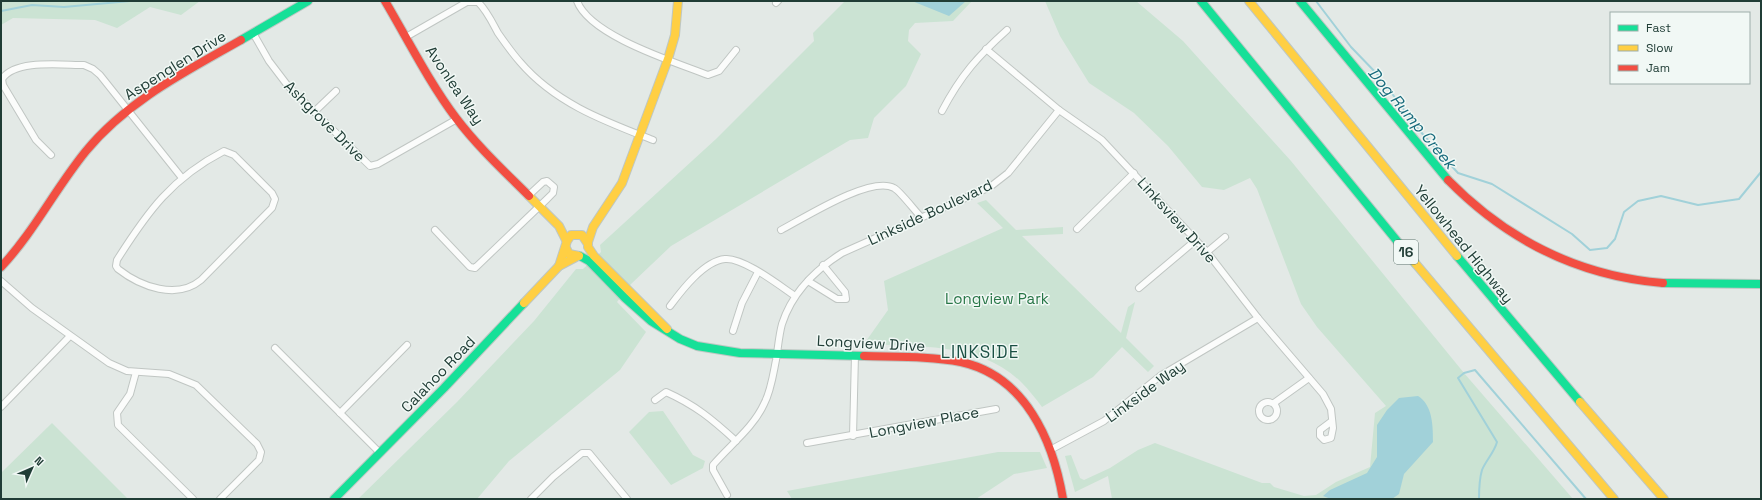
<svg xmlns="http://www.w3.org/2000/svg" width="1762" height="500" font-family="'Space Grotesk',sans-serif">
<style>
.green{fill:#cbe3d3}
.water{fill:#a1d1d9}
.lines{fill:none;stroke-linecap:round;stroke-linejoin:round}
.stream{stroke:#a1d1d9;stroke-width:2}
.street-casing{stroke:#c0c6c3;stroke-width:8}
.fast-casing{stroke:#bec7c3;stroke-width:10}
.slow-casing{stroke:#bec7c3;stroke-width:10}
.jam-casing{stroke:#bec7c3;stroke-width:10}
.street{stroke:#fbfcfb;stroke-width:6}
.fast{stroke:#16e098;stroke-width:8}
.slow{stroke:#ffcf43;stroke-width:8}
.jam{stroke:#f24e42;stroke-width:8}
.labels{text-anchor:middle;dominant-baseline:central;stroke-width:3;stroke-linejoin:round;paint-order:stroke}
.shield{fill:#f1f8f5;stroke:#5f756f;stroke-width:1}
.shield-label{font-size:14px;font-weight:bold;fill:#203d36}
.street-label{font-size:15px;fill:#203d36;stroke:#f1f8f5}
.park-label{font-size:15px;fill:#287647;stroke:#f1f8f5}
.water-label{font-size:16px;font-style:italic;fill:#176a7c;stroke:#f1f8f5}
.quarter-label{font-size:17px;letter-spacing:1px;fill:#1b5044;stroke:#f1f8f5}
</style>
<rect width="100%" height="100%" fill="#e3e9e6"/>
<g class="green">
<polygon points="1,1 200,1 181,15 150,7 117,28 95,20 13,18 1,25"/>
<polygon points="845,1 972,1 953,21 915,23 909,30 908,41 921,54 906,86 874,118 868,138 850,140 671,246 631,284 617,302 646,332 620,370 509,461 477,499 358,499 457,402 534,321 576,269 583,269 601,252 600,245 716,139 814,41 813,33"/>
<polygon points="1045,1 1136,1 1183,41 1291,161 1464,373 1573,499 1112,499 1108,476 1075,492 1065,456 1071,455 1080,478 1084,480 1110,468 1138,450 1155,443 1262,483 1270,483 1274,487 1304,496 1316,495 1336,482 1370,467 1375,413 1386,406 1317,327 1301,304 1257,189 1250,178 1224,190 1202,187 1168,146 1134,113 1089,83 1060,36"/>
<path d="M986 200 1016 230 1063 227V234L1022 236 1121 333 1128 307 1135 302 1126 338 1154 366 1148 372 1122 347 1093 377 1042 407C1036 399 1029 390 1022 383 982 342 917 347 864 344L888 310 884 281 1003 228 977 203Z"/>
<polygon points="663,411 693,455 705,461 703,468 671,485 629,432 649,412"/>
<polygon points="52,423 128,499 1,499 1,473"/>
<polygon points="998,452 1040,452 1047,468 1014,474 976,499 792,499 787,491"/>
</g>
<g class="water">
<polygon points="912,1 966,1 949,16"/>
<path d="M1418 396C1433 405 1433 427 1433 442L1404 474 1399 494 1392 499H1331L1323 496 1330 490 1367 473 1377 457V425L1387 410 1399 398Z"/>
</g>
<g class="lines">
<g class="stream">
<polyline points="1316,1 1351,47 1379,76 1419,130 1458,173 1492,184 1572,234 1590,250 1607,248 1615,239 1624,212 1638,201 1661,196 1698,205 1739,199 1761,172"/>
<polyline points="1,11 32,5 64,7 130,1"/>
<path d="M1479 499C1479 489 1479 480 1482 470 1486 460 1494 453 1497 442L1458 378 1464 373 1475 370 1586 499"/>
</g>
<defs>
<g id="street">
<path d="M577 1C590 36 675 62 708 75L719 71 736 50"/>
<polyline points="776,3 778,1"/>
<polyline points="253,33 269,61 288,86 370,166 378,164 457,119"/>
<path d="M406 37 467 2H478C487 11 492 22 498 33 505 43 512 53 520 62 555 103 604 121 653 140"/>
<polyline points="986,49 1059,110 1102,140 1207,252 1258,318 1323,394 1331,409 1333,428 1331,438 1324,440 1320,436 1320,430 1332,421"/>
<path d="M942 111C961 75 978 56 1007 30"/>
<polyline points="314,112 336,91"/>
<path d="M224 151 234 155 272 193 275 199 272 208 201 280C177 300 141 287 118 269L116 266 117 260C148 211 172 178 224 151Z"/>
<path d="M51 155 36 140 3 85 2 79C15 59 62 65 84 65L93 69 100 75 182 178"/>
<polyline points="1077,229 1134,173"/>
<polyline points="435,230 470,267 475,268 546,200 553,193 554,187 547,181 543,182 529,195"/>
<path d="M781 230C804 218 871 175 894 188 900 191 915 211 921 217"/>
<polyline points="1207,252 1225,237"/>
<polyline points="1,281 32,308 109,363 127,371 169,374 196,385 257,444 261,452 259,460 220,499"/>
<polyline points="808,281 837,299 846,299 845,292 823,265"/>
<polyline points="1139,288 1196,240"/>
<path d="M670 306C682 290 704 261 725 259 743 257 780 286 795 296"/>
<polyline points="733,331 742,303 758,272"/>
<polyline points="275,348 380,453"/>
<polyline points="136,372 130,394 117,413 118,425 193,499"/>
<path d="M655 400 666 392C695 405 712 419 736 441"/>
<circle cx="1268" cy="411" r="9"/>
<polyline points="1274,403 1309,378"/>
<polyline points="1,407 70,336"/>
<polyline points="340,413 407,345"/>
<polyline points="853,436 855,355"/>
<polyline points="807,443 996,409"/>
<polyline points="1052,449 1104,421 1160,376 1258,318"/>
<path d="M727 495 713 470V465C730 445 753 428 764 404 771 391 773 375 776 360 778 348 779 335 782 324 792 293 815 270 842 253L990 187 1008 173 1059 110"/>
<polyline points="531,499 553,477 582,453 589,453 627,499"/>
</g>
<g id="fast">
<polyline points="1201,1 1415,263"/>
<polyline points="1300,1 1448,180"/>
<polyline points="241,40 308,1"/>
<polyline points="580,256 589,261 625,298 651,321 680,339 697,346 740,353 864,356"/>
<polyline points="1457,256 1580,402"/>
<polyline points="1663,283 1761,284"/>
<polyline points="334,499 444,388 524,303"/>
</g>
<g id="slow">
<polyline points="1249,1 1457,256"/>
<polyline points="529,196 559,226 566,240"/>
<polyline points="588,242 593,227 622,183 668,59 675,35 678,1"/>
<polyline points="588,247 594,256 667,329"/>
<polyline points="566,248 569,254 579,256"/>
<polyline points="1415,263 1614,499"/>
<polyline points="559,266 567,241 571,235 582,235 588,244"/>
<polyline points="524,303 559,266 576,257"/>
<polyline points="1580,402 1664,499"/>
</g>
<g id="jam">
<path d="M385 1C408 40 429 82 456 118 478 147 504 171 529 196"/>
<path d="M1448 180C1508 241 1578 276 1663 283"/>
<path d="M1 267C34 232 55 189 86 151 127 101 185 72 241 40"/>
<path d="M864 356C896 357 930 356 961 362 1025 376 1053 440 1063 499"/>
</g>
</defs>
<use href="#street" class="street-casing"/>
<use href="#fast" class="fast-casing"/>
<use href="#slow" class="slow-casing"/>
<use href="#jam" class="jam-casing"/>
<use href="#street" class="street"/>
<use href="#fast" class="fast"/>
<use href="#slow" class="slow"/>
<use href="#jam" class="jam"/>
</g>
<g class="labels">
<rect class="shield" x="1394" y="240" width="24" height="24" rx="3"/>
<g class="shield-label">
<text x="1406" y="252">16</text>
</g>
<g class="street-label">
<text transform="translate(175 65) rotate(-32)">Aspenglen Drive</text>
<text transform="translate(455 85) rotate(56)">Avonlea Way</text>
<text transform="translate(325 121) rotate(45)">Ashgrove Drive</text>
<text transform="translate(930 212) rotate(-25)">Linkside Boulevard</text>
<text transform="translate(1177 220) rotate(48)">Linksview Drive</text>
<text transform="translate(1464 244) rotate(51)">Yellowhead Highway</text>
<text transform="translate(871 343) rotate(3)">Longview Drive</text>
<text transform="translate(438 374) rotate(-46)">Calahoo Road</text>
<text transform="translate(1145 391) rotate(-36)">Linkside Way</text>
<text transform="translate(924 422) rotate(-11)">Longview Place</text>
</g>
<g class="park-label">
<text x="997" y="298">Longview Park</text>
</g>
<g class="water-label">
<text transform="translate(1412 118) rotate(50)">Dog Rump Creek</text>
</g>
<g class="quarter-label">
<text x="980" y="352">LINKSIDE</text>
</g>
</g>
<rect width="1762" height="500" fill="none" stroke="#203d36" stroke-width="4"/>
<rect x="1610" y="12" width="140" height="72" fill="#f1f8f5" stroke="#9dada9"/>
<rect x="1618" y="25" width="20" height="6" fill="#16e098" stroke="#9dada9"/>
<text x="1646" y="32" font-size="12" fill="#203d36">Fast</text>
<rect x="1618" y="45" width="20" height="6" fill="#ffcf43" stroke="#9dada9"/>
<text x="1646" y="52" font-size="12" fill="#203d36">Slow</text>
<rect x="1618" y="65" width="20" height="6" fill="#f24e42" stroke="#9dada9"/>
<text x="1646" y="72" font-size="12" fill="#203d36">Jam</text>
<g transform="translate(32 468) rotate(45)" stroke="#f1f8f5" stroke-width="3" paint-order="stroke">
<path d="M0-3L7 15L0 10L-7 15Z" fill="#203d36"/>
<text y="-6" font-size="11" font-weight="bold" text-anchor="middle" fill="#203d36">N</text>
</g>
</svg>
